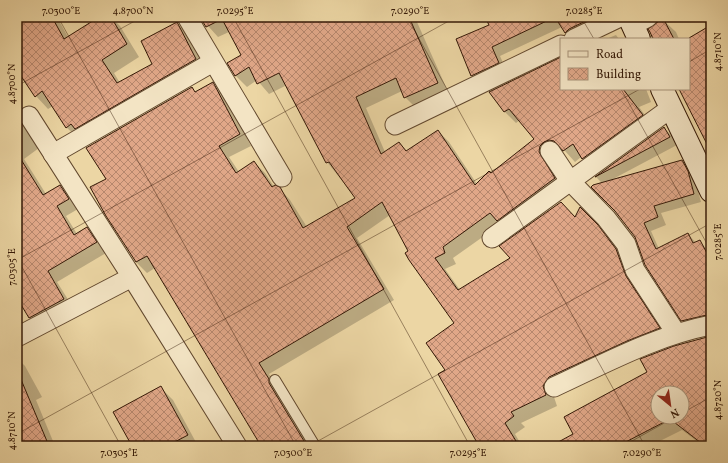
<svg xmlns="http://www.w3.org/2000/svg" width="728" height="463" font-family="Vollkorn,serif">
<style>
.shadow{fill:#0003;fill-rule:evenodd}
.building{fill:url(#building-cross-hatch);stroke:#341806;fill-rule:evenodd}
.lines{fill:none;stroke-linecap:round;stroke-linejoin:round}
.service-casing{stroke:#62482e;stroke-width:12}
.minor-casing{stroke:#62482e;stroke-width:21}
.secondary-casing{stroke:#341806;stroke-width:24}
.service{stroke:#f3e4c4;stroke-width:10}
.minor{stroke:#f3e4c4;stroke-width:19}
.secondary{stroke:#f3e4c4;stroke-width:22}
.ticks{fill:none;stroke:#341806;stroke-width:1;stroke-opacity:0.45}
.neatline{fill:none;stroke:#341806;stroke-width:1.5}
.ticks-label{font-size:10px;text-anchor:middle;fill:#341806}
</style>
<defs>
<pattern id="building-cross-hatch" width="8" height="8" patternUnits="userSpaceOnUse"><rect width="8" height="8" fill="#e0a788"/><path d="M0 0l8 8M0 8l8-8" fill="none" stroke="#b6876d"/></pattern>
</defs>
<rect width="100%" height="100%" fill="#ecd6a4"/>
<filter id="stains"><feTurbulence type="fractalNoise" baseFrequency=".005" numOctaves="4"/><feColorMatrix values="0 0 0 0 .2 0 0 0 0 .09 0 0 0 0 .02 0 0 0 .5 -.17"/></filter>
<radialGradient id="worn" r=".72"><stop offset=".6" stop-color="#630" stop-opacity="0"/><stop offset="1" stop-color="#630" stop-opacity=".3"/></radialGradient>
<g class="shadow">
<polygon points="17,17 57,17 68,37 101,17 111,17 120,26 139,57 114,73 120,83 153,64 177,24 190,36 208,71 79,139 66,127 53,106 48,109 36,96 20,73 17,74"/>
<polygon points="200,17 427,17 417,22 449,94 416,108 405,97 402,91 366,108 385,152 399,143 407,151 438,131 449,142 477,184 536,139 520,120 516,123 505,112 491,92 561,57 561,89 646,89 651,102 639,107 653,126 593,170 581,157 575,162 565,151 560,151 565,190 501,224 453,258 456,264 445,269 460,290 575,218 580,209 608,237 627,261 670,339 560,388 554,397 557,406 521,423 525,427 515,434 522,446 481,446 446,371 456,323 409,252 390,215 357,238 394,300 269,374 311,446 262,446 155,268 147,273 136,262 107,179 192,88 196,93 213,84 224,94 251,146 229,157 239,172 254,162 265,173 274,187 279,188 290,200 307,227 356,198 327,162 287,85 269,94 257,80 247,87 236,76 229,64 242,56 229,32 218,37"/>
<polygon points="485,17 606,17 572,39 562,27 500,56 507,72 481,84 472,75 489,26"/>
<polygon points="701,17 711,17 711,149 680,89 689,89 689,39 708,28"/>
<polygon points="663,20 676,32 679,39 654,39"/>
<polygon points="616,35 619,39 606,39"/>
<polygon points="18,116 28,126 39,148 24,159 46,194 60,186 70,196 78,209 66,216 77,234 87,229 97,239 106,253 57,282 74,309 40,328 30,318 17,296"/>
<polygon points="664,128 672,136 677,145 613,179 682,161 690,169 695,180 701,202 661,213 666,225 651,231 659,249 688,234 696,243 700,241 711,255 711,323 690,328 682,320 636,237 615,211 602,183 596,177"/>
<path d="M711 337V446H691L698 442 682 430 650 446H553L574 434ZM658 393H682V417H658Z"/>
<polygon points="17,358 25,366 42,397 36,400 55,446 17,446"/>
<polygon points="161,388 173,400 198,446 133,446"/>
</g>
<g class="building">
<polygon points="17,17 52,17 64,39 99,17 111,17 127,44 102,60 117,83 152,64 141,41 177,22 196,59 75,129 71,124 66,128 42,91 35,97 17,70"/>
<polygon points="200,17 409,17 438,83 404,98 396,78 356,97 381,154 399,142 406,151 438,130 475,185 489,171 491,173 534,139 509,109 504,112 489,92 561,57 561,89 623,89 643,115 582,159 573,144 563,151 554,141 549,140 544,142 540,146 539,152 555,178 497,221 490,213 443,247 445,253 435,258 458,290 510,258 499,246 561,202 575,217 580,207 598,225 616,249 626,276 660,328 627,341 549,377 543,386 546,395 511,412 514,416 505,423 519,446 479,446 438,374 445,370 426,343 454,323 409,260 405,253 408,251 382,202 347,227 384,289 259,363 269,379 269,383 307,446 261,446 147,256 136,262 106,216 90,187 106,179 86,148 192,87 195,92 213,82 240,134 219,146 236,173 254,161 272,187 275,185 280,187 303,228 355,198 329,162 326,163 279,73 257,84 249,67 235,76 227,63 241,55 222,19 206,27"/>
<polygon points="485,17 555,17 492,47 499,63 471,76 456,39 489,25"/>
<polygon points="555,17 594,17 569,29 565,33"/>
<polygon points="663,18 674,39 653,39 650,32 648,29"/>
<polygon points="711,25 711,152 679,89 689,89 689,38"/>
<polygon points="664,127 670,137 595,177"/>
<polygon points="17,153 43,195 60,185 69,199 57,206 74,235 87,227 97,242 48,271 64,299 29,318 17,298"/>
<polygon points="682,160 688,171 694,194 654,206 658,217 644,223 656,249 688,233 693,243 700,240 711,261 711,314 681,321 645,265 635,237 615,211 591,187 593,185"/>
<path d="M711 336V446H705L670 419 618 446H551L573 434 564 417 647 372 640 359 674 346ZM658 393H682V417H658Z"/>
<polygon points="17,370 49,446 17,446"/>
<polygon points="161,386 188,435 167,446 132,446 113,412"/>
</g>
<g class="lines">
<defs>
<polyline id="service" points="275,380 315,446"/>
<g id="minor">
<polyline points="187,17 282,177"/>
<polyline points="633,25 648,17"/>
<polyline points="574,39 620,17"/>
<polyline points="29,116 132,277 237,446"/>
<polyline points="395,125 561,45"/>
<polyline points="550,151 570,181 606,218 626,244 635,270 676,333"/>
<polyline points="53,154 213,62"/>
<polyline points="492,238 671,108"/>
<polyline points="17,337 132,277"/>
<path d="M554 387C606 363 655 336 711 325"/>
</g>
<g id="secondary">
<polyline points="629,17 639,39"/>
<polyline points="662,89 711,191"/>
</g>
</defs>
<use href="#service" class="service-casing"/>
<use href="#minor" class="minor-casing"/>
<use href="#secondary" class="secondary-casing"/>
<use href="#service" class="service"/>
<use href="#minor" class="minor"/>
<use href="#secondary" class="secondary"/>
</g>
<path class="ticks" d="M58 17 296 446M233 17 470 446M407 17 645 446M581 17 594 39M689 62 711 49M17 86 142 17M621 89 711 251M17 258 121 446M17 260 456 17M682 413 711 397M17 434 640 89M309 446 711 223M623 446 675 417"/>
<rect width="728" height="463" fill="none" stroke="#ecd6a4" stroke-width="44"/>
<rect x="560" y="38" width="130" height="52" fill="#f3e4c4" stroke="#a79278"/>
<rect x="568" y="51" width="20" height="6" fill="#f3e4c4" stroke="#a79278"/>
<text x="596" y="58" font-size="12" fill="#341806">Road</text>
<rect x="568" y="68" width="20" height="12" fill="url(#building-cross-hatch)" stroke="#a79278"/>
<text x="596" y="78" font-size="12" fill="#341806">Building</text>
<g transform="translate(670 405) rotate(151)"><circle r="19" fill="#f3e4c4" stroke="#a79278"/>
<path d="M0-3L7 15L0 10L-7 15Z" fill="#8f2418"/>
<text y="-6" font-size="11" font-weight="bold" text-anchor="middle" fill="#341806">N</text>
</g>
<rect x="22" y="22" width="684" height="419" class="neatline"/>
<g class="ticks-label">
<text x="61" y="14">7.0300°E</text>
<text x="133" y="14">4.8700°N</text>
<text x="235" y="14">7.0295°E</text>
<text x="410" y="14">7.0290°E</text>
<text x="584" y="14">7.0285°E</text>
<text transform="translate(717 52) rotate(-90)" y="4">4.8710°N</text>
<text transform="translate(11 84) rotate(-90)" y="4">4.8700°N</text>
<text transform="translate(717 242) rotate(-90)" y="4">7.0285°E</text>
<text transform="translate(11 267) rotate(-90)" y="4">7.0305°E</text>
<text transform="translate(717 400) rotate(-90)" y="4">4.8720°N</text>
<text transform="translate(11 431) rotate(-90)" y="4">4.8710°N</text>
<text x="119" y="456">7.0305°E</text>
<text x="293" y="456">7.0300°E</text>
<text x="468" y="456">7.0295°E</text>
<text x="642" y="456">7.0290°E</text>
</g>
<rect width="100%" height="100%" filter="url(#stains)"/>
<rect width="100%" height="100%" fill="url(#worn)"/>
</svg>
